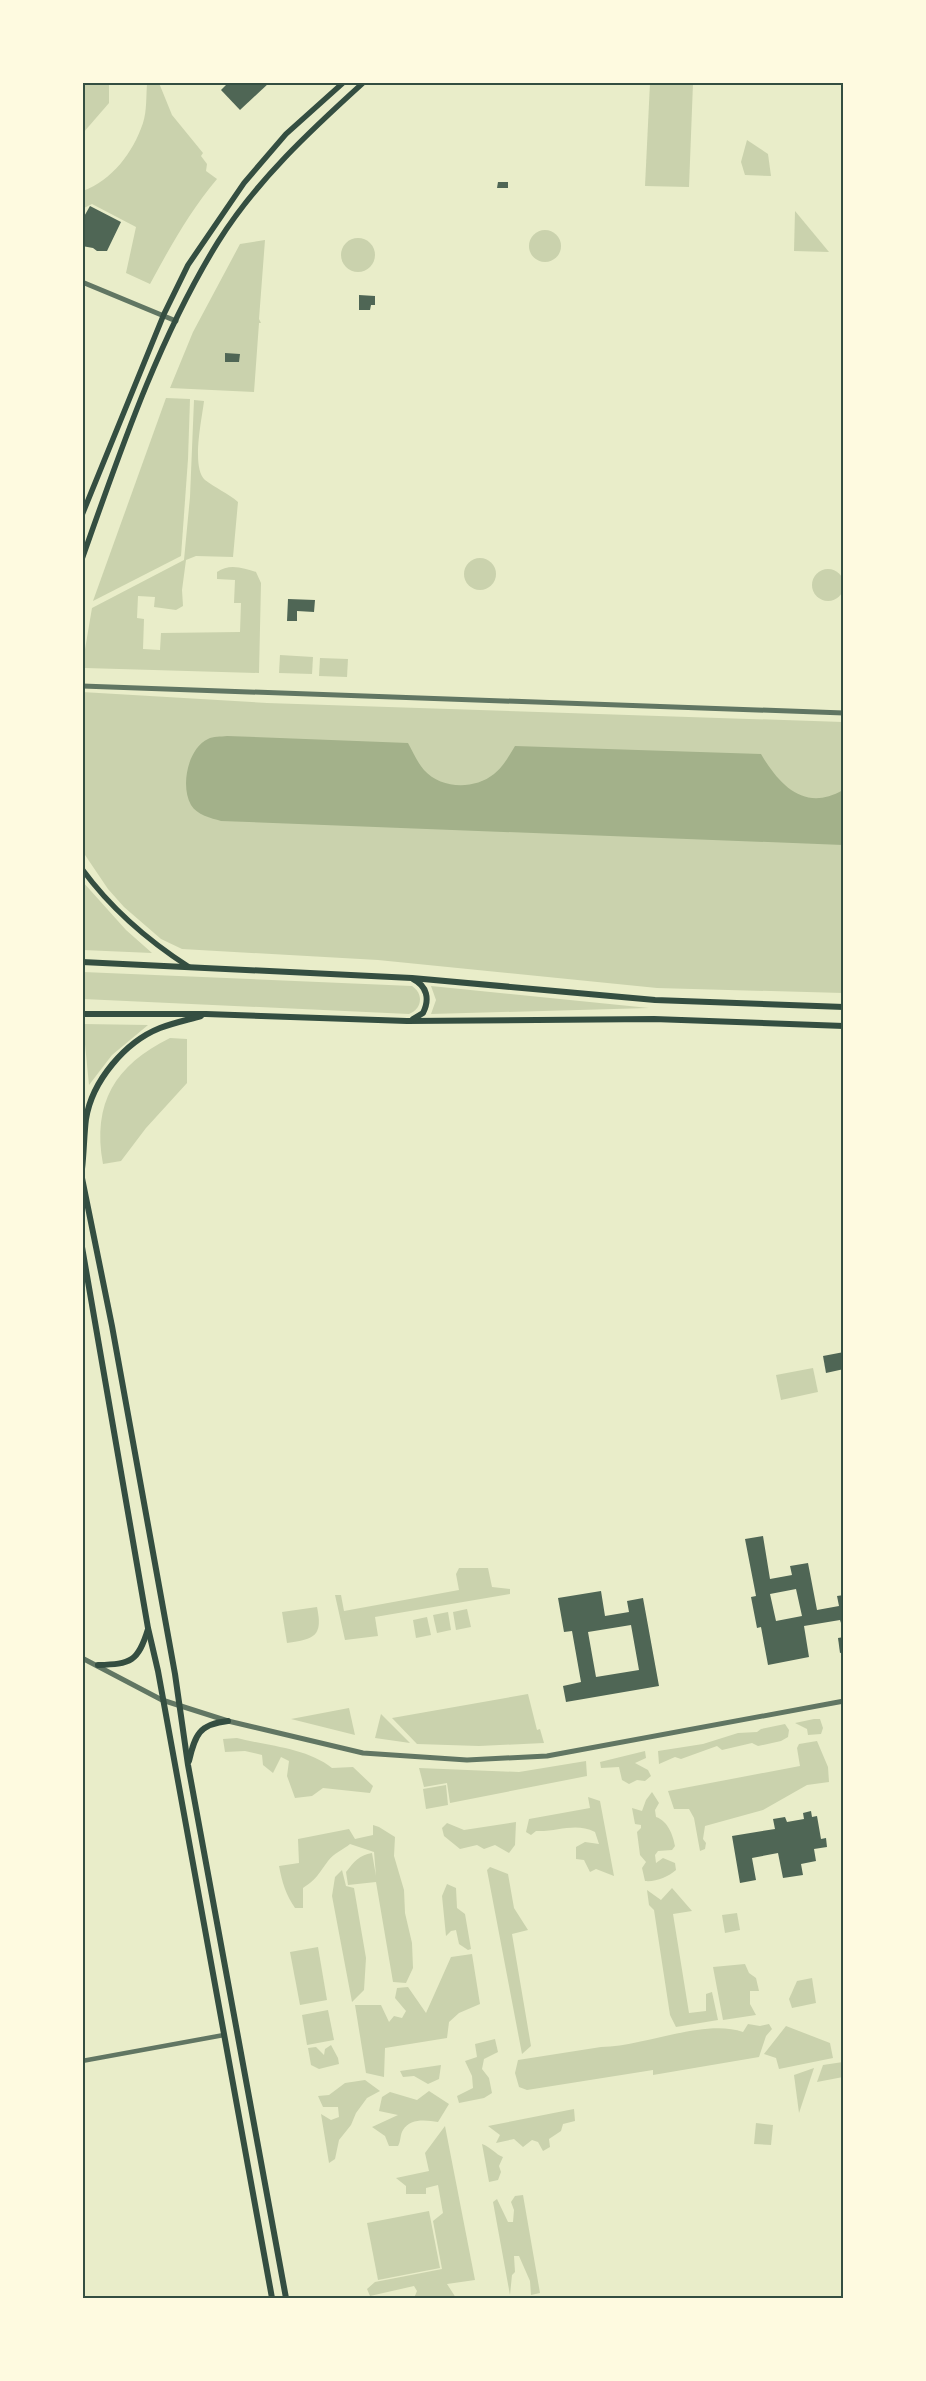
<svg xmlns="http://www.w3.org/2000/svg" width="926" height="2381" font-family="'Roboto Condensed',sans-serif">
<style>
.green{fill:#cad2ad}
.water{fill:#a3b18a}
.building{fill:#4f6655;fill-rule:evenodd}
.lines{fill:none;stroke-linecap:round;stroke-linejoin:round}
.minor{stroke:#617663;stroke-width:4.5}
.tertiary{stroke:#617663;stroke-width:5}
.secondary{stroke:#344e41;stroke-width:5.5}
.primary{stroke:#344e41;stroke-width:6}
.neatline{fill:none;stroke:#344e41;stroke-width:2}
</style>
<rect width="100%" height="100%" fill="#e9edc9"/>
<g class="green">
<polygon points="83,82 109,83 109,103 83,133"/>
<polygon points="650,83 693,83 689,187 645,186"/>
<path d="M147 84 159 83 172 115 203 153 201 156 207 164 206 171 217 179C190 211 170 247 150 284L126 273 136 227 92 204 82 209 83 191C112 180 133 153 143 123 147 111 146 96 147 84Z"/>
<polygon points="747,140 768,154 771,176 745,175 741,162"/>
<polygon points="795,211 829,252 794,251"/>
<circle cx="545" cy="246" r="16"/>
<circle cx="358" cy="255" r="17"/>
<polygon points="265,240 259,319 261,323 259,323 254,392 170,388 193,332 240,244"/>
<polygon points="166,398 190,399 188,459 181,556 93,601"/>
<path d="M194 400 204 401C202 419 191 467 205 480 215 488 228 493 238 502L233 557 196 556 186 560 182 590 183 606 176 610 154 607 155 597 138 596 137 618 144 619 143 649 160 650 161 633 240 632 241 603H234L235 580 217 579V572C229 563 244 568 256 572L261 583 259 673 85 668 83 661 92 608 184 560 190 497Z"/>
<circle cx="480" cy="574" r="16"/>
<circle cx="828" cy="585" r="16"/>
<polygon points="280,655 313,657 312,674 279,673"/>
<polygon points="320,658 348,659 347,677 319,676"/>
<polygon points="82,692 267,703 843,722 843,993 657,988 378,960 182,949 161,939 124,907 108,889 83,852"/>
<polygon points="82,881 126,930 152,953 83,950"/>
<path d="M83 972 412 986C424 994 422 1009 409 1014L83 999Z"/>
<polygon points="431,986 649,1008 431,1014 436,1000"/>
<polygon points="83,1024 148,1025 112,1055 89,1085"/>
<path d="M170 1038 187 1039V1083L146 1128 121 1161 103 1164C92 1103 115 1065 170 1038Z"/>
<polygon points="813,1368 818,1392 781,1400 776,1375"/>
<polygon points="459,1568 488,1568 492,1587 510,1589 510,1594 375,1617 378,1636 345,1640 335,1595 341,1595 344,1611 459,1590 456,1574"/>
<path d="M317 1607C323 1636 315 1639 287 1643L282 1612Z"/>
<polygon points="467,1609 471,1627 456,1630 453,1612"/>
<polygon points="448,1612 451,1630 437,1633 433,1615"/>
<polygon points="427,1617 431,1635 416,1638 413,1620"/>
<polygon points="528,1694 537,1730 540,1729 544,1743 479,1746 417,1744 392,1718"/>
<polygon points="349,1708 355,1735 291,1719"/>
<polygon points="381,1714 410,1743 375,1738"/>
<polygon points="814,1719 820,1719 823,1728 821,1734 808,1735 807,1729 795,1723"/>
<polygon points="785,1724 789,1730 788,1737 781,1741 758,1746 752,1743 722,1750 717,1746 681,1759 675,1757 659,1764 658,1751 703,1744 738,1733 757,1732 761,1729"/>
<path d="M237 1738C268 1746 307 1748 332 1768L353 1767 373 1786 370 1793 323 1788 312 1796 295 1798 287 1776 289 1761 281 1757 273 1773 263 1765 262 1755 245 1751 225 1752 223 1739Z"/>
<polygon points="817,1741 828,1767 829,1782 807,1785 763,1810 705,1826 703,1839 706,1843 705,1849 700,1851 694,1818 689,1809 674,1809 668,1791 800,1766 797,1748 799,1744"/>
<polygon points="645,1751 646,1758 635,1763 648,1770 651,1776 645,1781 637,1780 629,1784 622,1780 619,1767 601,1768 600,1762"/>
<polygon points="586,1761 587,1776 450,1803 447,1783 424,1787 419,1768 519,1772"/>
<polygon points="446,1785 448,1805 426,1809 423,1789"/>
<path d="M652 1792 659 1803 655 1810 656 1817C668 1821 673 1835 675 1846L672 1850 658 1851 655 1855 656 1863 663 1858 675 1863 676 1870C668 1877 656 1882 645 1881L642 1868 646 1862 640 1855 637 1832 641 1828V1825L635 1824 632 1808 642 1811 646 1800Z"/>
<path d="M588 1797 600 1801 614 1876 596 1869 590 1872 584 1860 576 1859V1847L585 1842 599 1844 595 1832C575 1822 558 1832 536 1831L531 1835 526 1832 529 1819 590 1808Z"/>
<polygon points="516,1822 515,1845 509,1853 495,1845 484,1849 477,1845 460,1849 444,1836 442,1828 447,1823 464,1830"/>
<path d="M373 1825 379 1827 395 1837 394 1856 404 1890 405 1913 412 1943 413 1968 406 1983 393 1982 376 1882 348 1885 346 1872C354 1862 359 1855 372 1853L376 1876 374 1852 350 1844C344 1849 333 1854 328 1861 319 1873 317 1879 303 1888V1908H295C286 1895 282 1882 279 1866L299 1863 298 1839 349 1829 355 1839 373 1835Z"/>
<polygon points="490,1867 508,1874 514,1908 528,1930 512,1934 531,2046 522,2054 487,1870"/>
<polygon points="342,1870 346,1886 354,1888 366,1958 364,1990 352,2002 332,1896 335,1877"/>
<polygon points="447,1884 456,1888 457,1908 465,1914 471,1949 468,1950 459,1944 456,1930 451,1931 446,1936 442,1896"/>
<polygon points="672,1888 692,1911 673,1914 689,2013 706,2011 706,1994 712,1992 718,2020 676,2027 670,2015 654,1910 649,1905 647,1890 661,1900"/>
<polygon points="737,1913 740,1930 725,1933 722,1915"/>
<polygon points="318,1947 327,2000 300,2005 290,1952"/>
<polygon points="472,1954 480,2004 459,2013 449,2022 447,2038 385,2048 384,2077 366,2073 355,2005 381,2005 389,2022 394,2016 402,2018 406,2011 395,1998 397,1988 408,1987 426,2013 451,1957"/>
<polygon points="745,1964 749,1973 756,1978 759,1991 750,1991 750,2004 756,2015 723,2020 713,1967"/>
<polygon points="812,1978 816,2003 792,2008 789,1999 797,1981"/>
<polygon points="328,2010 334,2040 307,2045 302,2015"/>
<path d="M748 2024 760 2026 769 2024 772 2029 766 2036 759 2057 653 2075V2070L527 2090 519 2087 515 2073 518 2060 601 2047C642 2047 705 2018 743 2032Z"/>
<polygon points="786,2026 830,2043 833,2058 779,2069 776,2058 764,2054"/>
<polygon points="495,2039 498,2052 484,2059 482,2069 489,2078 492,2093 484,2098 459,2103 457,2096 473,2088 472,2076 465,2061 477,2057 475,2044"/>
<polygon points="331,2045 338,2058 339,2064 319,2069 311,2065 308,2048 316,2047 324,2055 325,2049"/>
<polygon points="843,2062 843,2077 817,2082 823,2065"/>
<polygon points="441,2065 439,2079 428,2084 414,2076 403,2077 400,2071"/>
<polygon points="814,2068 799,2113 794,2075"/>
<polygon points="365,2080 380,2091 367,2098 356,2113 351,2125 339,2140 335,2159 329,2163 321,2114 331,2120 339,2117 338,2107 323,2107 318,2096 329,2095 345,2083"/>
<path d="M429 2091 449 2104 438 2122C426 2120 410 2118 403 2130 400 2134 401 2141 398 2146H389L385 2136 372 2127 398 2115 379 2111 382 2097 390 2092 417 2100Z"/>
<polygon points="574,2109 575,2121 563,2124 561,2131 549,2139 550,2147 543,2151 538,2142 532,2140 523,2147 514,2139 496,2143 500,2135 488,2126"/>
<polygon points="756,2123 773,2125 771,2145 754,2144"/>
<polygon points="445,2126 475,2280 447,2284 456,2298 414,2298 417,2291 414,2286 370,2296 367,2289 375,2282 442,2269 433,2221 443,2213 438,2185 426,2188 426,2194 406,2194 406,2186 396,2178 429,2171 425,2153"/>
<path d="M482 2144C491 2147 495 2154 503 2157L499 2166 501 2172 498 2180 489 2182Z"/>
<polygon points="523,2195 540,2293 531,2295 530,2281 519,2256 514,2256 515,2272 512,2275 510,2295 493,2202 497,2199 508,2222 513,2222 514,2210 511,2202 515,2196"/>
<polygon points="429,2211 440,2268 378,2280 367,2223"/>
</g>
<path class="water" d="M227 736 408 743C413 752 417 762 424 770 441 789 474 790 494 774 503 767 509 756 515 746L761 754C780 786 805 812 843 790V845L221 821C211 818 197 815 191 805 180 786 188 748 208 739 213 736 221 737 227 736Z"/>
<g class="building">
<polygon points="229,82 270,82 240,110 221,90"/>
<polygon points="498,182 508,182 508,188 497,188"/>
<polygon points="90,206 121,222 107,251 97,251 93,248 82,246 82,220"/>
<polygon points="359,295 375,296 375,305 371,305 370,310 359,310"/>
<polygon points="225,353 240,354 239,362 225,362"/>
<polygon points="288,599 315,600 314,612 297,611 297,621 287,621"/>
<polygon points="844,1352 844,1369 826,1373 823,1356"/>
<path d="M763 1536 770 1579 792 1575 790 1566 808 1563 817 1610 839 1606 837 1596 844 1595V1632L840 1620 804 1626 809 1657 768 1665 761 1627 757 1628 751 1597 756 1596 745 1539ZM796 1589 802 1616 776 1621 770 1594Z"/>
<path d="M601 1591 605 1616 629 1612 627 1601 643 1598 659 1686 566 1702 563 1686 581 1682 572 1631 564 1632 558 1598ZM631 1625 639 1670 596 1677 588 1632Z"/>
<polygon points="844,1637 844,1652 840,1653 838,1638"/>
<polygon points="811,1811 812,1817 817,1816 821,1839 826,1838 827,1847 814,1849 816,1861 801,1864 803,1875 783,1878 778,1853 752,1858 756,1880 740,1883 732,1836 775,1829 773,1819 785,1817 787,1822 804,1819 803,1813"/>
</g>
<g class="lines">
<polyline class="minor" points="82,2061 224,2035"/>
<g class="tertiary">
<polyline points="82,282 176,321"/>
<polyline points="82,686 844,713"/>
<polyline points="82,1658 162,1700 228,1721 363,1753 467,1760 547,1756 844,1701"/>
</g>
<g class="secondary">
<polyline points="82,515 164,314 188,265 244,183 286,134 344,82"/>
<path d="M82 559C120 452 158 339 218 242 256 181 311 130 364 82"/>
<path d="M82 869C112 910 147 940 189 967"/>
</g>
<g class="primary">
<polyline points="82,962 412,978 655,1000 844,1007"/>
<polyline points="82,1014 206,1014 407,1021 654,1019 844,1026"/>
<path d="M413 1019 423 1013C430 999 427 986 413 979"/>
<path d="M82 1169C84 1152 84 1135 86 1119 92 1081 125 1042 160 1028 173 1023 187 1020 201 1016"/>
<polyline points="82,1178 112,1326 175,1674 188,1765 286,2298"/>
<polyline points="82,1247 148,1628 158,1671 272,2298"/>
<path d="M98 1665C131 1664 138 1662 148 1629"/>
<path d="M189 1761C195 1735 199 1724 228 1721"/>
</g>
</g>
<rect width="926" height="2381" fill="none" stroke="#fefae0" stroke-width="168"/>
<rect x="84" y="84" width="758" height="2213" class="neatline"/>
</svg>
